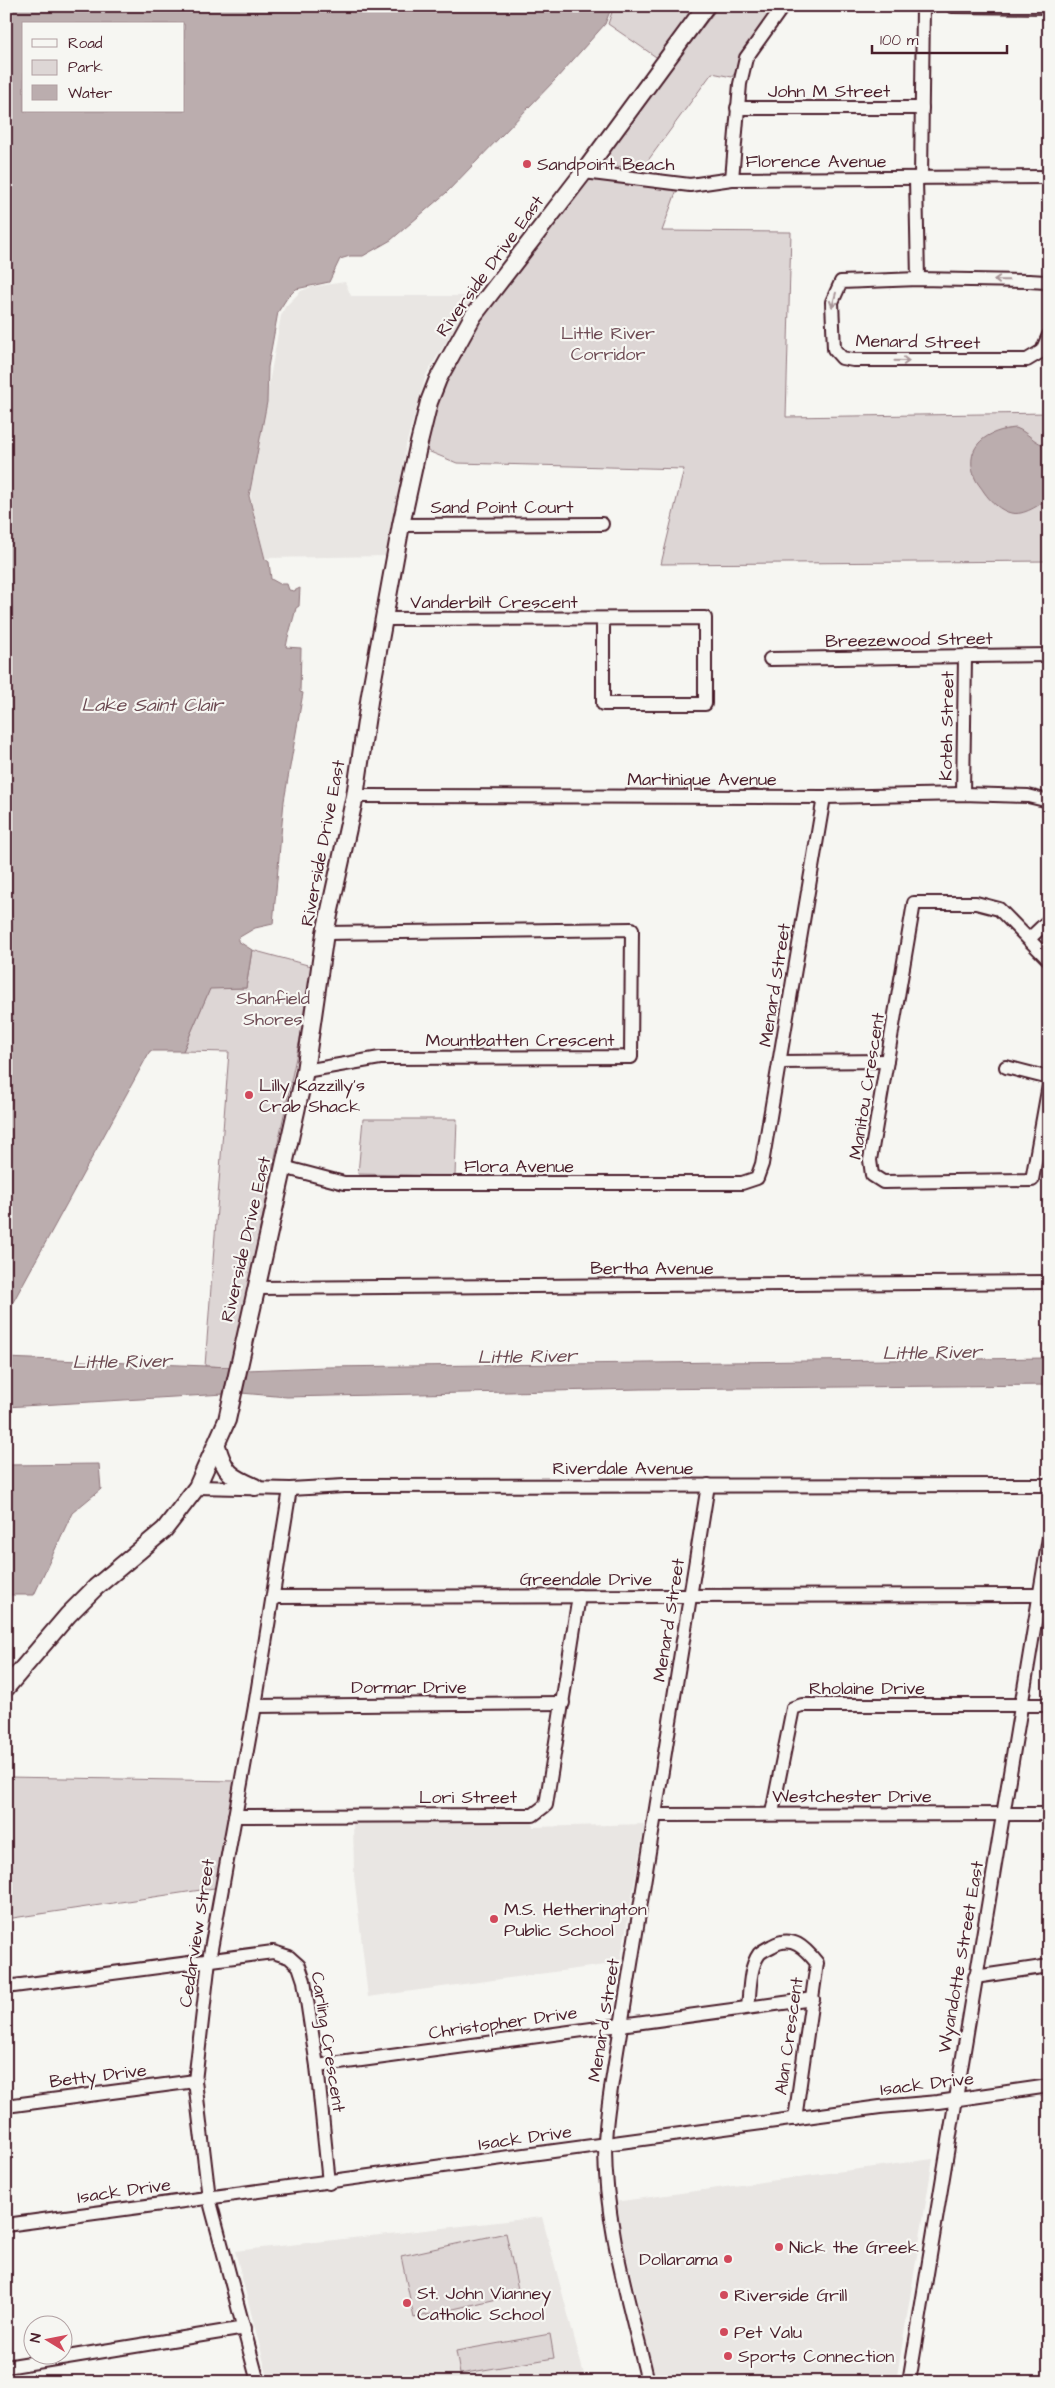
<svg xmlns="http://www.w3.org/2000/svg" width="1055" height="2388" font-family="'Architects Daughter',sans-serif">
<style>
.built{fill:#e9e6e3}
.green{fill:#ddd6d5;stroke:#947a80}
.water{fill:#bbadae;stroke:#8e747a;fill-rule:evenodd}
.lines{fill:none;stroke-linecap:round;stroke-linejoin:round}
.minor-casing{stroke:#4a1f2b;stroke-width:16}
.major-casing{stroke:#4a1f2b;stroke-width:20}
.minor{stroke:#f6f6f2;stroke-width:12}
.major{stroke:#f6f6f2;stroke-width:16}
.oneway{stroke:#a99598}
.poi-dot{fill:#d1495b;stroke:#f6f6f2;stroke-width:2}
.labels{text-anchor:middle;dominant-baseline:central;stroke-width:4.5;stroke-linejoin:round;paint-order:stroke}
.street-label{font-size:18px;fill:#4a1f2b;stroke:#f6f6f2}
.poi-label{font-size:18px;fill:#4a1f2b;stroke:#f6f6f2;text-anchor:start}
.park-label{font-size:18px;fill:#6f4d56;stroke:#f6f6f2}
.water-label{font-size:19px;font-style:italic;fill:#6c4a52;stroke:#f6f6f2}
</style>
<rect width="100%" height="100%" fill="#f6f6f2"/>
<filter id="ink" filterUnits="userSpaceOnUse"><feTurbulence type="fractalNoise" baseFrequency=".02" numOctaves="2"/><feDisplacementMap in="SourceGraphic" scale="10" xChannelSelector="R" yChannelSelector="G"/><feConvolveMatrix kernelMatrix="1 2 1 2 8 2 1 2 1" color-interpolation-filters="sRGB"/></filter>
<g filter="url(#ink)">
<g class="built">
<polygon points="345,282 351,296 474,296 426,375 406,445 388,556 265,558 251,500 251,485 281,316 285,307 301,291 311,287"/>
<polygon points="532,1817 533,1827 645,1824 620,1963 368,1997 354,1875 353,1820"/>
<polygon points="933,2159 896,2382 656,2382 614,2202"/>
<polygon points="542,2217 586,2382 269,2382 235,2251"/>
</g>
<g class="green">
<polygon points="614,6 697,6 659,59 608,24"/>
<polygon points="719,6 781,6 732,77 712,73 641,170 599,163"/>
<polygon points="585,171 679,184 662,231 791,232 786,417 1049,413 1049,561 661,564 684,469 457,463 418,447 438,379"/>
<polygon points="252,950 315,967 231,1367 205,1366 229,1052 183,1051 210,988 246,988"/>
<polygon points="363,1119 457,1119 455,1176 358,1174"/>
<polygon points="6,1777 236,1781 221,1887 6,1919"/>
<polygon points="506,2233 519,2294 414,2318 401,2256"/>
<polygon points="550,2334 554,2358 460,2374 456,2351"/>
</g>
<g class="water">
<path d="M6 6H612L605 24 556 79 446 193 391 240 363 256H350L340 259 329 282 296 289 287 298 278 312 268 367 267 402 249 496 265 559 269 562 271 579 280 584H287L289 590 294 591 300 588 299 606 296 608C293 622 288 634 286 647L301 648 300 692 303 693 284 801 273 924 255 928 238 938V941L252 950 246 988 210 989 183 1051H150L6 1315ZM24 24H184V111H24Z"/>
<path d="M1016 428C1028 432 1034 444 1049 446V498C1039 505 1024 516 1011 513 1001 511 990 501 984 492 981 487 976 482 974 476 964 445 988 430 1016 428Z"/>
<polygon points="6,1358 231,1367 246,1370 326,1367 1049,1358 1049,1385 641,1389 287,1397 241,1393 6,1407"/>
<polygon points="99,1464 101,1489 72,1513 34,1595 6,1595 6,1465"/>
</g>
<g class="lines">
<defs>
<g id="minor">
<polyline points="952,6 1049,7"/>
<polyline points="737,108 922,108"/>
<polyline points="584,172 690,185 732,179 1049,177"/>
<polyline points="916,178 918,279"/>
<polyline points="921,178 923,6"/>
<polyline points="732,179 740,84 746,58 783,6"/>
<polyline points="1049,285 1046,282 1029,281 918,279 841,282 832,302 834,349 842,358 853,360 1027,360 1042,351 1049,335"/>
<polyline points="401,525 602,524"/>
<polyline points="385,619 705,618 705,704 603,704 603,619"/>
<polyline points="770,659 1049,655"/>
<polyline points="963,794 965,657"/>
<polyline points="355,796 824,797 963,794 1028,796 1049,801"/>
<polyline points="1029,939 1049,920"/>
<polyline points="1049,960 999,909 976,903 914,903 870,1160 872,1175 883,1182 1032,1180 1049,1085"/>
<polyline points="780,1062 887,1061"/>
<polyline points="1006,1067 1049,1078"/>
<polyline points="305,1071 380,1058 631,1057 632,929 325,933"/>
<polyline points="283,1167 344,1183 742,1183 757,1178 762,1164 824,797"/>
<polyline points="255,1288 1049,1282"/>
<polyline points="197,1487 290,1489 344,1486 1049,1485"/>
<polyline points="273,1597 1049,1595"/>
<polyline points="255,1706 563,1703"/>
<polyline points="772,1813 793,1708 802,1705 1049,1705"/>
<polyline points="655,1815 1049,1814"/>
<polyline points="235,1816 533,1815 546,1805 579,1596"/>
<polyline points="975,1977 1049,1966"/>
<polyline points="6,1987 273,1952 289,1957 299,1966 304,1981 317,2066 329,2183"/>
<path d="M748 2007C750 1991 749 1968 759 1954 762 1951 768 1948 772 1946 792 1934 805 1948 817 1963L795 2119"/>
<polyline points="317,2066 813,1999"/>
<polyline points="6,2106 195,2081"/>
<polyline points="6,2225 880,2107 938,2102 1049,2086"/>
<polyline points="6,2367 245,2328"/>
<polyline points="258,2382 209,2198 195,2081 209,1960 255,1706 290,1489"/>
<path d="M648 2382C630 2304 605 2227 605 2147 605 2125 609 2103 612 2082L708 1485"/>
<polyline points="909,2382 1049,1538"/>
</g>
<g id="major">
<path d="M217 1446C225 1473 230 1476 255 1487"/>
<polyline points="6,1688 68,1615 96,1587 164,1530 197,1487 227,1420 305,1071 325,933 355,796 370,695 401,525 418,447 429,402 438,379 473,316 584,172 706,6"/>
</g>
</defs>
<use href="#minor" class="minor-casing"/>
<use href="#major" class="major-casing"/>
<use href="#minor" class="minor"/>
<use href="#major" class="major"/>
</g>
<defs><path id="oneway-shaft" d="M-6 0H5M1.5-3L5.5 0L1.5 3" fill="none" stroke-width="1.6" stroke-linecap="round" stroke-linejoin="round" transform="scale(1.25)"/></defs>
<g class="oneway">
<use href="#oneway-shaft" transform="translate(1001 280) rotate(-179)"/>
<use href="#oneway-shaft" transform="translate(834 300) rotate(105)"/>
<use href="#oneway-shaft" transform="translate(902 361) rotate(1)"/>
</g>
</g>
<g class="poi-dot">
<circle cx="527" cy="164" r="5"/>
<circle cx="249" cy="1095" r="5"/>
<circle cx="494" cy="1919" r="5"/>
<circle cx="779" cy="2247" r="5"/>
<circle cx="728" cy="2259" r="5"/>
<circle cx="724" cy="2295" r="5"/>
<circle cx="407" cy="2303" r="5"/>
<circle cx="724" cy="2332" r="5"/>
<circle cx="728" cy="2356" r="5"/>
</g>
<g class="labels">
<g class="street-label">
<text x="829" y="91">John M Street</text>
<text x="816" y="161">Florence Avenue</text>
<text transform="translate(490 266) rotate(-54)">Riverside Drive East</text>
<text transform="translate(918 342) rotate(1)">Menard Street</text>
<text x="502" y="507">Sand Point Court</text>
<text x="494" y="602">Vanderbilt Crescent</text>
<text transform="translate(909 640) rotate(-1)">Breezewood Street</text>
<text transform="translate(947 726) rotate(-89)">Koteh Street</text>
<text x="702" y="779">Martinique Avenue</text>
<text transform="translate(323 843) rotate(-79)">Riverside Drive East</text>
<text transform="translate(775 985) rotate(-81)">Menard Street</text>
<text x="520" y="1040">Mountbatten Crescent</text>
<text transform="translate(867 1086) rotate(-81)">Manitou Crescent</text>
<text x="519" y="1166">Flora Avenue</text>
<text transform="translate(246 1239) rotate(-77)">Riverside Drive East</text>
<text x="652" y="1268">Bertha Avenue</text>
<text x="623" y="1468">Riverdale Avenue</text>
<text x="586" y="1579">Greendale Drive</text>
<text transform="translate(669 1620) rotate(-81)">Menard Street</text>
<text x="409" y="1687">Dormar Drive</text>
<text x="867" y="1688">Rholaine Drive</text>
<text x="852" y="1796">Westchester Drive</text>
<text x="468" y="1797">Lori Street</text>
<text transform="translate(197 1933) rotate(-81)">Cedarview Street</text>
<text transform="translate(961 1957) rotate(-80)">Wyandotte Street East</text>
<text transform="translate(604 2020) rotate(-81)">Menard Street</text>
<text transform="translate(503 2023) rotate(-8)">Christopher Drive</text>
<text transform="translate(789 2036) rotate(-82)">Alan Crescent</text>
<text transform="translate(328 2042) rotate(81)">Carling Crescent</text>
<text transform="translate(98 2076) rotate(-7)">Betty Drive</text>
<text transform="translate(927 2084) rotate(-7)">Isack Drive</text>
<text transform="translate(525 2138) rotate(-8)">Isack Drive</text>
<text transform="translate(124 2191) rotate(-8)">Isack Drive</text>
</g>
<g class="poi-label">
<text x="537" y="164">Sandpoint Beach</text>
<text x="259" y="1085">Lilly Kazzilly's<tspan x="259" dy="21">Crab Shack</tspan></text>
<text x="504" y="1909">M.S. Hetherington<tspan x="504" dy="21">Public School</tspan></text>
<text x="789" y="2247">Nick the Greek</text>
<text x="718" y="2259" text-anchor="end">Dollarama</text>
<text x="417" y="2293">St. John Vianney<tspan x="417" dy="21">Catholic School</tspan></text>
<text x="734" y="2295">Riverside Grill</text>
<text x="734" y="2332">Pet Valu</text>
<text x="738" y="2356">Sports Connection</text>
</g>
<g class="park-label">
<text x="608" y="333">Little River<tspan x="608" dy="21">Corridor</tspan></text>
<text x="273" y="998">Shanfield<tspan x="273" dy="21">Shores</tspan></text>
</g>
<g class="water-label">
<text x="152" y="705">Lake Saint Clair</text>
<text transform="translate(932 1353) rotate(-1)">Little River</text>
<text transform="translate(527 1357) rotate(-1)">Little River</text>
<text transform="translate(122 1362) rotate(-1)">Little River</text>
</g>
</g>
<rect width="1055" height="2388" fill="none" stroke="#f6f6f2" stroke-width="25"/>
<rect x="12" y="12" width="1030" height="2363" fill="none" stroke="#4a1f2b" stroke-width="2" filter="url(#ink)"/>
<rect x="22" y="22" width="162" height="90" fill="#f6f6f2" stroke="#b1a0a2"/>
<rect x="32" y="39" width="25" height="8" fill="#f6f6f2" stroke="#b1a0a2"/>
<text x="68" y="48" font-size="15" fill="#4a1f2b">Road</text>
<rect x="32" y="60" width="25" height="15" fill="#ddd6d5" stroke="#b1a0a2"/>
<text x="68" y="72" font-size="15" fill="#4a1f2b">Park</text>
<rect x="32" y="85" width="25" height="15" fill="#bbadae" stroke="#b1a0a2"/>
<text x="68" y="98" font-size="15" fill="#4a1f2b">Water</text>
<g transform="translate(48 2340) rotate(280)"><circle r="24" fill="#f6f6f2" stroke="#b1a0a2"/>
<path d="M0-4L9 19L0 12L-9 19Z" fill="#d1495b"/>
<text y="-8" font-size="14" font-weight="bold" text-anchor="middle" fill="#4a1f2b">N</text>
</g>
<path d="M872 45v8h135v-8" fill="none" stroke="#4a1f2b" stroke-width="2.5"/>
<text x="880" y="45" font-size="15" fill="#4a1f2b" stroke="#f6f6f2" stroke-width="4" paint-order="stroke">100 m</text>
</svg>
